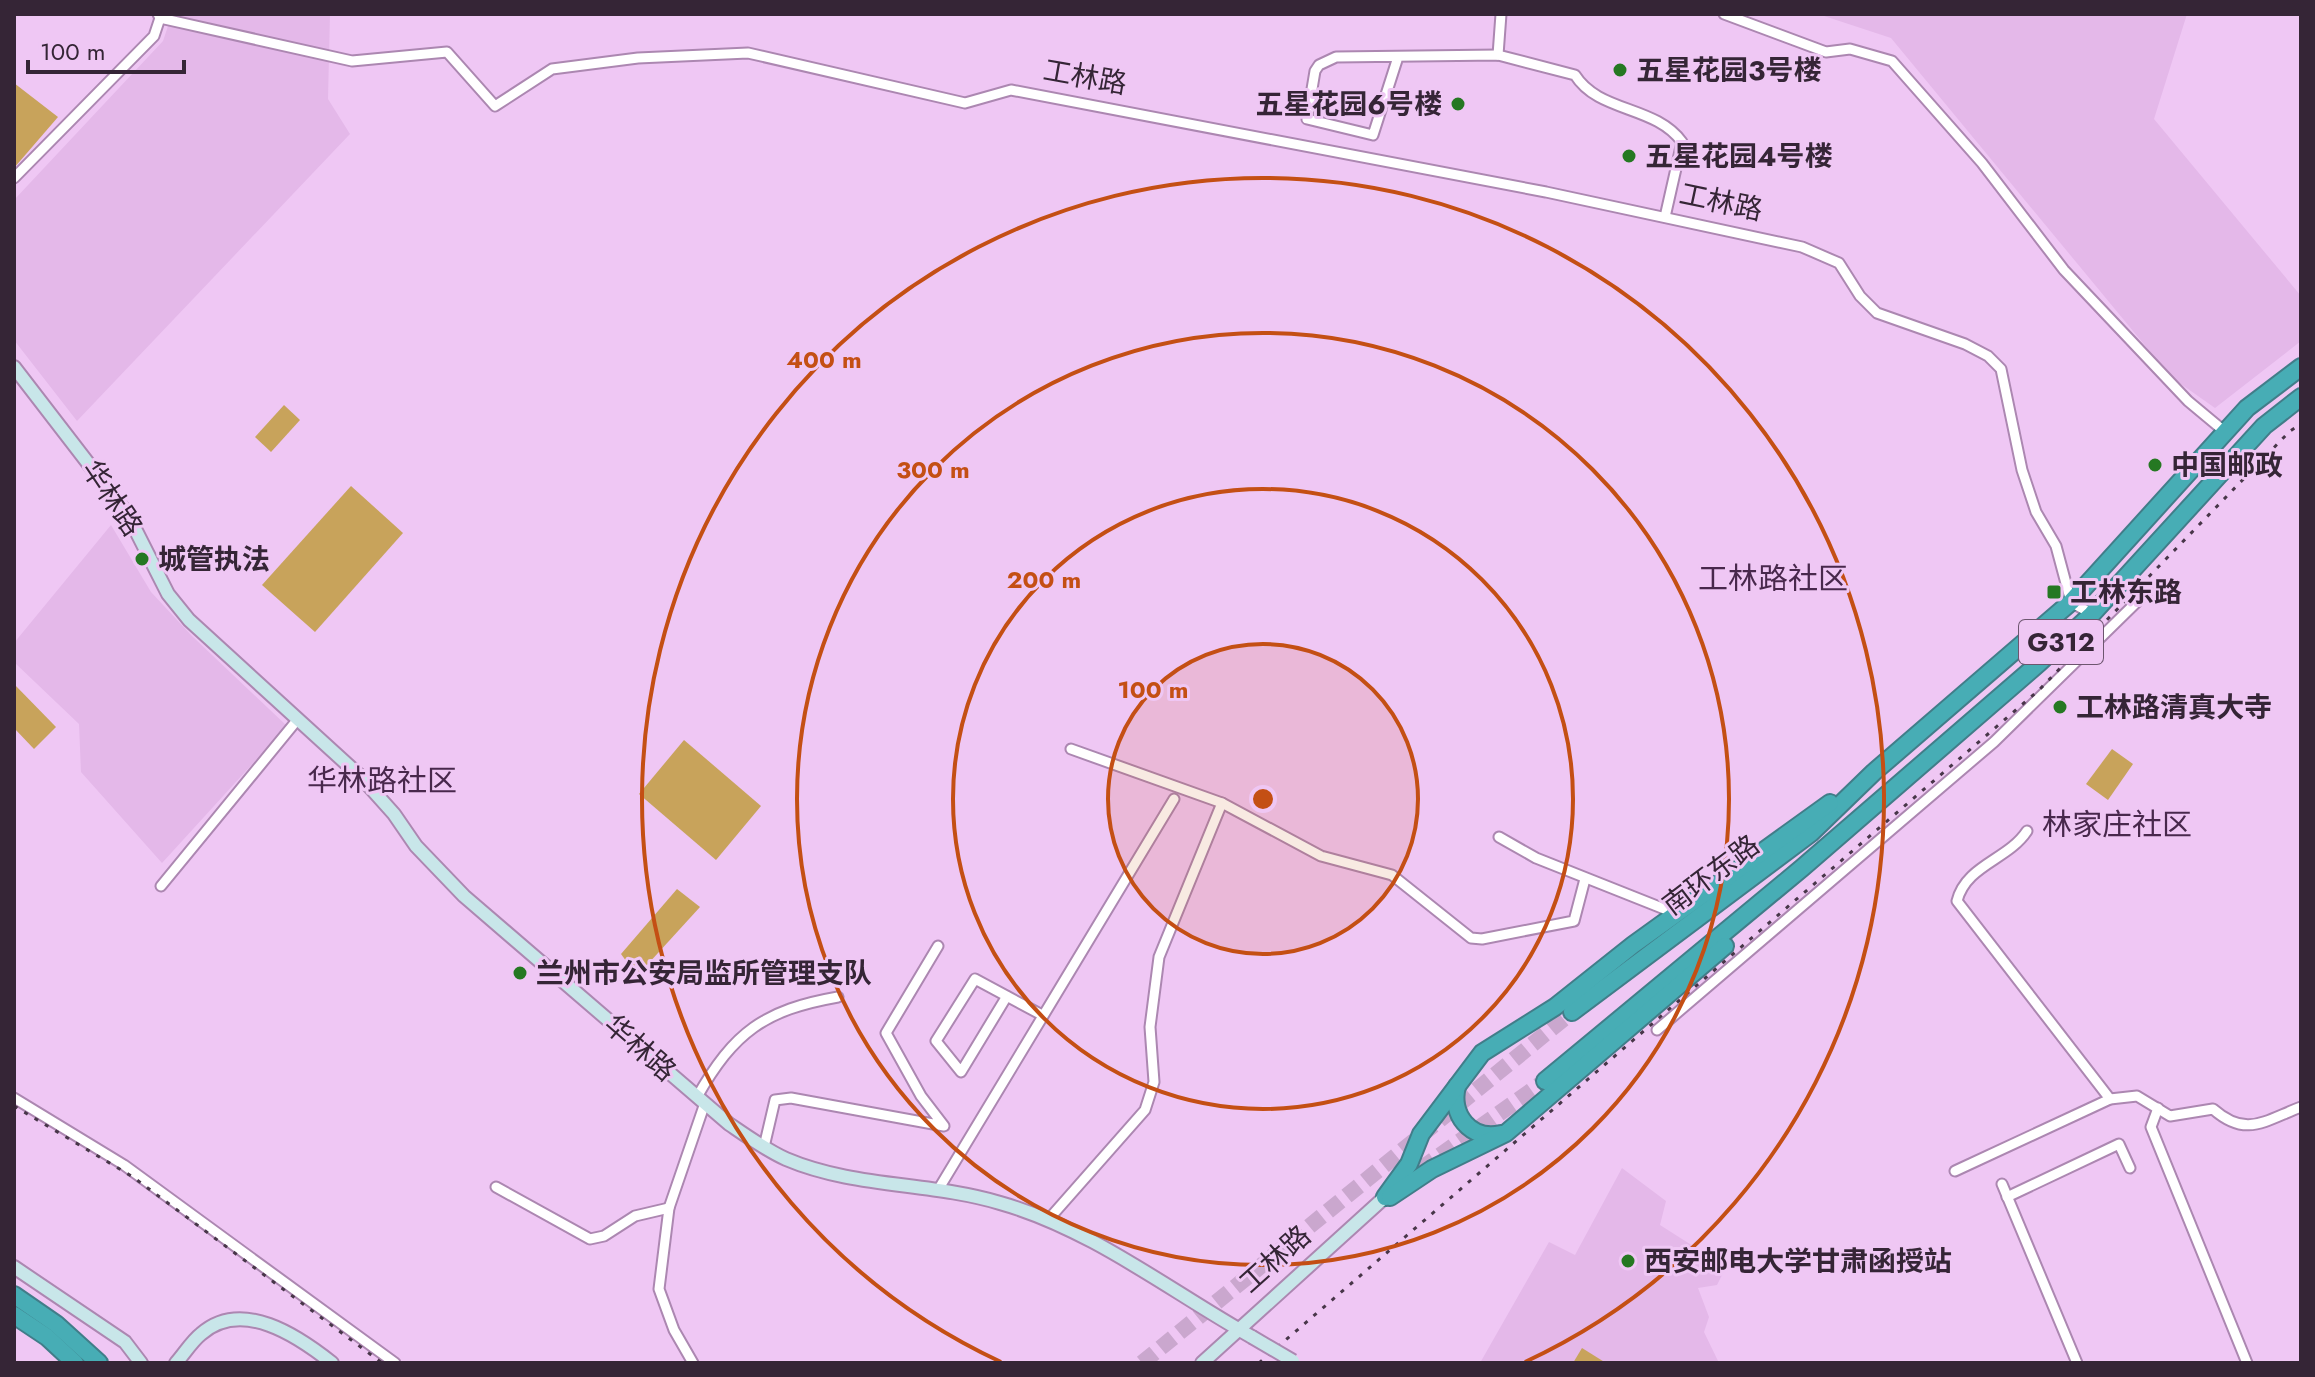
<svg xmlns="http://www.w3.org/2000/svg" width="2315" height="1377" font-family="Jost,'Noto Sans SC',sans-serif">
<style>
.built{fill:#e4b8e9}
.green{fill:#c8a35b}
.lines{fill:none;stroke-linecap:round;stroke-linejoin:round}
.highway-tunnel{stroke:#caa7ce;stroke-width:16;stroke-dasharray:16 8;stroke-linecap:butt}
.street-casing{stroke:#ac87b1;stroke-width:13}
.secondary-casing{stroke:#ac87b1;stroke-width:16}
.highway-casing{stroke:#417d89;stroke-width:20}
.street{stroke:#fff;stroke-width:9}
.secondary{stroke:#c8e6e9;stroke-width:12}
.highway{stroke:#47adb5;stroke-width:16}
.rail{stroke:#483649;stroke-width:3;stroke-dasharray:4 8;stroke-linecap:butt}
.secondary-bridge-casing{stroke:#ac87b1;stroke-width:16;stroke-linecap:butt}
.secondary-bridge{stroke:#c8e6e9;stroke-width:12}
.ring{fill:none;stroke:#c44f14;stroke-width:4}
.poi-dot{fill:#257822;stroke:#efc7f4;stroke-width:3}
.labels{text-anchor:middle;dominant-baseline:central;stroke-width:6;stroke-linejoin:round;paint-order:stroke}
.shield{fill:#efc7f4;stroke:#6d566f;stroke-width:2}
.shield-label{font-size:26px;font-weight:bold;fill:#352536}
.poi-label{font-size:28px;font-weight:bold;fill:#352536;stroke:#efc7f4;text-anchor:start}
.street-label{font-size:28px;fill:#352536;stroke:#efc7f4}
.neighbourhood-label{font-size:30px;fill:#48284c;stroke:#efc7f4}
.centre{fill:#c44f14;stroke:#efc7f4;stroke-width:4}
.ring-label{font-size:24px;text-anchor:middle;font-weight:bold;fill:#c44f14;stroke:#efc7f4;stroke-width:6;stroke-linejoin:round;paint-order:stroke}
</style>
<rect width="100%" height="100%" fill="#efc7f4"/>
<g class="built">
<polygon points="172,14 330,14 328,99 350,134 77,421 14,340 14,200 163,41"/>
<polygon points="1818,14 2187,14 2154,119 2301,296 2301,341 2215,408 2171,377 1891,38"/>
<polygon points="111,525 151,592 192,636 287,726 162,863 81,772 79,724 14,662 14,643"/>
<polygon points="1622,1168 1666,1201 1660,1225 1726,1267 1717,1285 1698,1288 1709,1317 1704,1332 1719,1363 1480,1363 1549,1242 1575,1255"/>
</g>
<g class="green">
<polygon points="14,83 58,117 14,168"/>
<polygon points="284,405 300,420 271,452 255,437"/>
<polygon points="351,486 403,533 315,632 262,585"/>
<polygon points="14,684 56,727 34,749 14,728"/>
<polygon points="684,740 761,806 716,860 639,794"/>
<polygon points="2112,749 2133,764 2108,800 2086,784"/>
<polygon points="677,889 700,907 637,976 621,954"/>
<polygon points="1582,1348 1606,1363 1573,1363"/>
</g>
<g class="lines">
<g class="highway-tunnel">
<polyline points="1401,1183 1545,1081"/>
<polyline points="1142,1363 1572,1012"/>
</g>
<defs>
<g id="street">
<polyline points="158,14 160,18 352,61 447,52 495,106 552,69 638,58 748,53 965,103 1011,90 1546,192 1802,247 1839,263 1860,296 1877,313 1965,344 1988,356 2001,369 2022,470 2036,512 2056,546 2071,602 2092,614"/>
<polyline points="1724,14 1826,52 1850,49 1892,61 1982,163 2064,270 2188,401 2224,431"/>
<polyline points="1498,55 1501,14"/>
<path d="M1398 57 1373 135 1307 119 1315 71 1319 65 1336 57 1498 55 1575 75C1599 113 1655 105 1682 142L1665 217"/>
<polyline points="14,178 154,36 160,18"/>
<polyline points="1071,749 1222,803 1321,856 1392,875 1471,938 1482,939 1574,921 1585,879"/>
<path d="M2027 831C2008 860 1966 865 1957 901L2110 1099"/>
<polyline points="1499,837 1536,858 1677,914"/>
<polyline points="161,886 298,719"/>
<polyline points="1007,996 961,1072 936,1041 975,979 1042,1015"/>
<polyline points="1657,1030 1994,742 2148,591"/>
<path d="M697 1097C734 1032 764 1010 838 997"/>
<polyline points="14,1098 124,1165 395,1363"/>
<polyline points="2158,1108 2151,1127 2247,1363"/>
<polyline points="764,1147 775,1100 791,1098 944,1126 921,1096 886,1033 938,946"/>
<path d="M1955 1171 2110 1099 2137 1096 2170 1116 2213 1109C2246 1138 2264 1121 2301 1107"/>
<polyline points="2002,1184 2077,1363"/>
<polyline points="496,1187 590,1239 604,1236 635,1216 669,1208"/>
<polyline points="938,1190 1174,799"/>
<polyline points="2007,1197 2119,1144 2130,1168"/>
<polyline points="1048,1220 1145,1110 1154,1082 1150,1027 1159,957 1222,803"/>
<polyline points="693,1363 674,1330 659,1289 669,1208 705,1103"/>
</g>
<g id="secondary">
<path d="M14 367 128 515 168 594 189 620 360 776 394 814 416 846 464 896 729 1124C748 1137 766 1150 786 1159 854 1188 930 1182 1000 1203 1092 1229 1170 1291 1252 1337"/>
<polyline points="14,1267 125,1342 141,1363"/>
<path d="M176 1363C184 1354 192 1341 201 1334 242 1298 298 1336 332 1363"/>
<polyline points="1202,1363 1385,1197"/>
</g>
<g id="highway">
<polyline points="1572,1012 1811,833 1874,772 2071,602 2247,408 2301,367"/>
<polyline points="1545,1081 1802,868 2039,663 2092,614 2264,426 2301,397"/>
<path d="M1457 1086C1450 1114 1470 1141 1501 1134"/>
<polyline points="1385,1197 1409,1164 1421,1134 1482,1053 1555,1007 1633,945 1830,803"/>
<polyline points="1390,1197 1432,1169 1506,1133 1725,946"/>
<polyline points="14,1295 56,1324 99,1363"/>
<polyline points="14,1315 47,1337 75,1363"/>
</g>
</defs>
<use href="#street" class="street-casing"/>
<use href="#secondary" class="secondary-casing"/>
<use href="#highway" class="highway-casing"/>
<use href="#street" class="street"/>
<use href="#secondary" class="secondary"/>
<use href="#highway" class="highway"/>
<g class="rail">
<polyline points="14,1106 133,1177 382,1363"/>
<polyline points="1259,1363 2039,690 2290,431 2301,424"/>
</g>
<defs>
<polyline id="secondary-bridge" points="1252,1337 1293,1361"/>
</defs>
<use href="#secondary-bridge" class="secondary-bridge-casing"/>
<use href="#secondary-bridge" class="secondary-bridge"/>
</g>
<circle cx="1263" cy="799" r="155" fill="#c44f14" fill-opacity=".12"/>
<g class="ring">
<circle cx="1263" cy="799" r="155"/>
<circle cx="1263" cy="799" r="310"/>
<circle cx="1263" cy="799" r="466"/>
<path d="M1001 1362A621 621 0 1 1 1525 1362"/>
</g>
<g class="poi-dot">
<circle cx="1620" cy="70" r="8"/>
<circle cx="1458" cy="104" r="8"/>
<circle cx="1629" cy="156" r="8"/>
<circle cx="2155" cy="465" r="8"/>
<circle cx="142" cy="559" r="8"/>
<rect x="2046" y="584" width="16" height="16" rx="4"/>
<circle cx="2060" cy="707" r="8"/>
<circle cx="520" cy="973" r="8"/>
<circle cx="1628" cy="1261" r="8"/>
</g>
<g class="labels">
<rect class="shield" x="2019" y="620" width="84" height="44" rx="6"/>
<g class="shield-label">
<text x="2061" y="642">G312</text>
</g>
<g class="poi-label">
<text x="1636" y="70">五星花园3号楼</text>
<text x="1442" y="104" text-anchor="end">五星花园6号楼</text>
<text x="1645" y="156">五星花园4号楼</text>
<text x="2171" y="465">中国邮政</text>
<text x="158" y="559">城管执法</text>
<text x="2070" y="592">工林东路</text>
<text x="2076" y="707">工林路清真大寺</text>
<text x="536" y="973">兰州市公安局监所管理支队</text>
<text x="1644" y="1261">西安邮电大学甘肃函授站</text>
</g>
<g class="street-label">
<text transform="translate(1085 77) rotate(10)">工林路</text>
<text transform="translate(1721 202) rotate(12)">工林路</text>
<text transform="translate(112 498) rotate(56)">华林路</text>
<text transform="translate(1711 875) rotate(-37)">南环东路</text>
<text transform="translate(640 1048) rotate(41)">华林路</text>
<text transform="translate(1275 1259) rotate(-42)">工林路</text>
</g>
<g class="neighbourhood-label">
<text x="1773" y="578">工林路社区</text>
<text x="382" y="780">华林路社区</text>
<text x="2117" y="824">林家庄社区</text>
</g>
</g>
<circle cx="1263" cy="799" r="12" class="centre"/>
<g class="ring-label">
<text x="824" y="368">400 m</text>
<text x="933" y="478">300 m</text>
<text x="1044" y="588">200 m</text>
<text x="1153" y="698">100 m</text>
</g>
<rect width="2315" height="1377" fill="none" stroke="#352536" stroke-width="32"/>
<path d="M28 60v12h156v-12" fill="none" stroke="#352536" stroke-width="4"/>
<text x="40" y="60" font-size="24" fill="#352536" stroke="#efc7f4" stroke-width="6" paint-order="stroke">100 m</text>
</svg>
